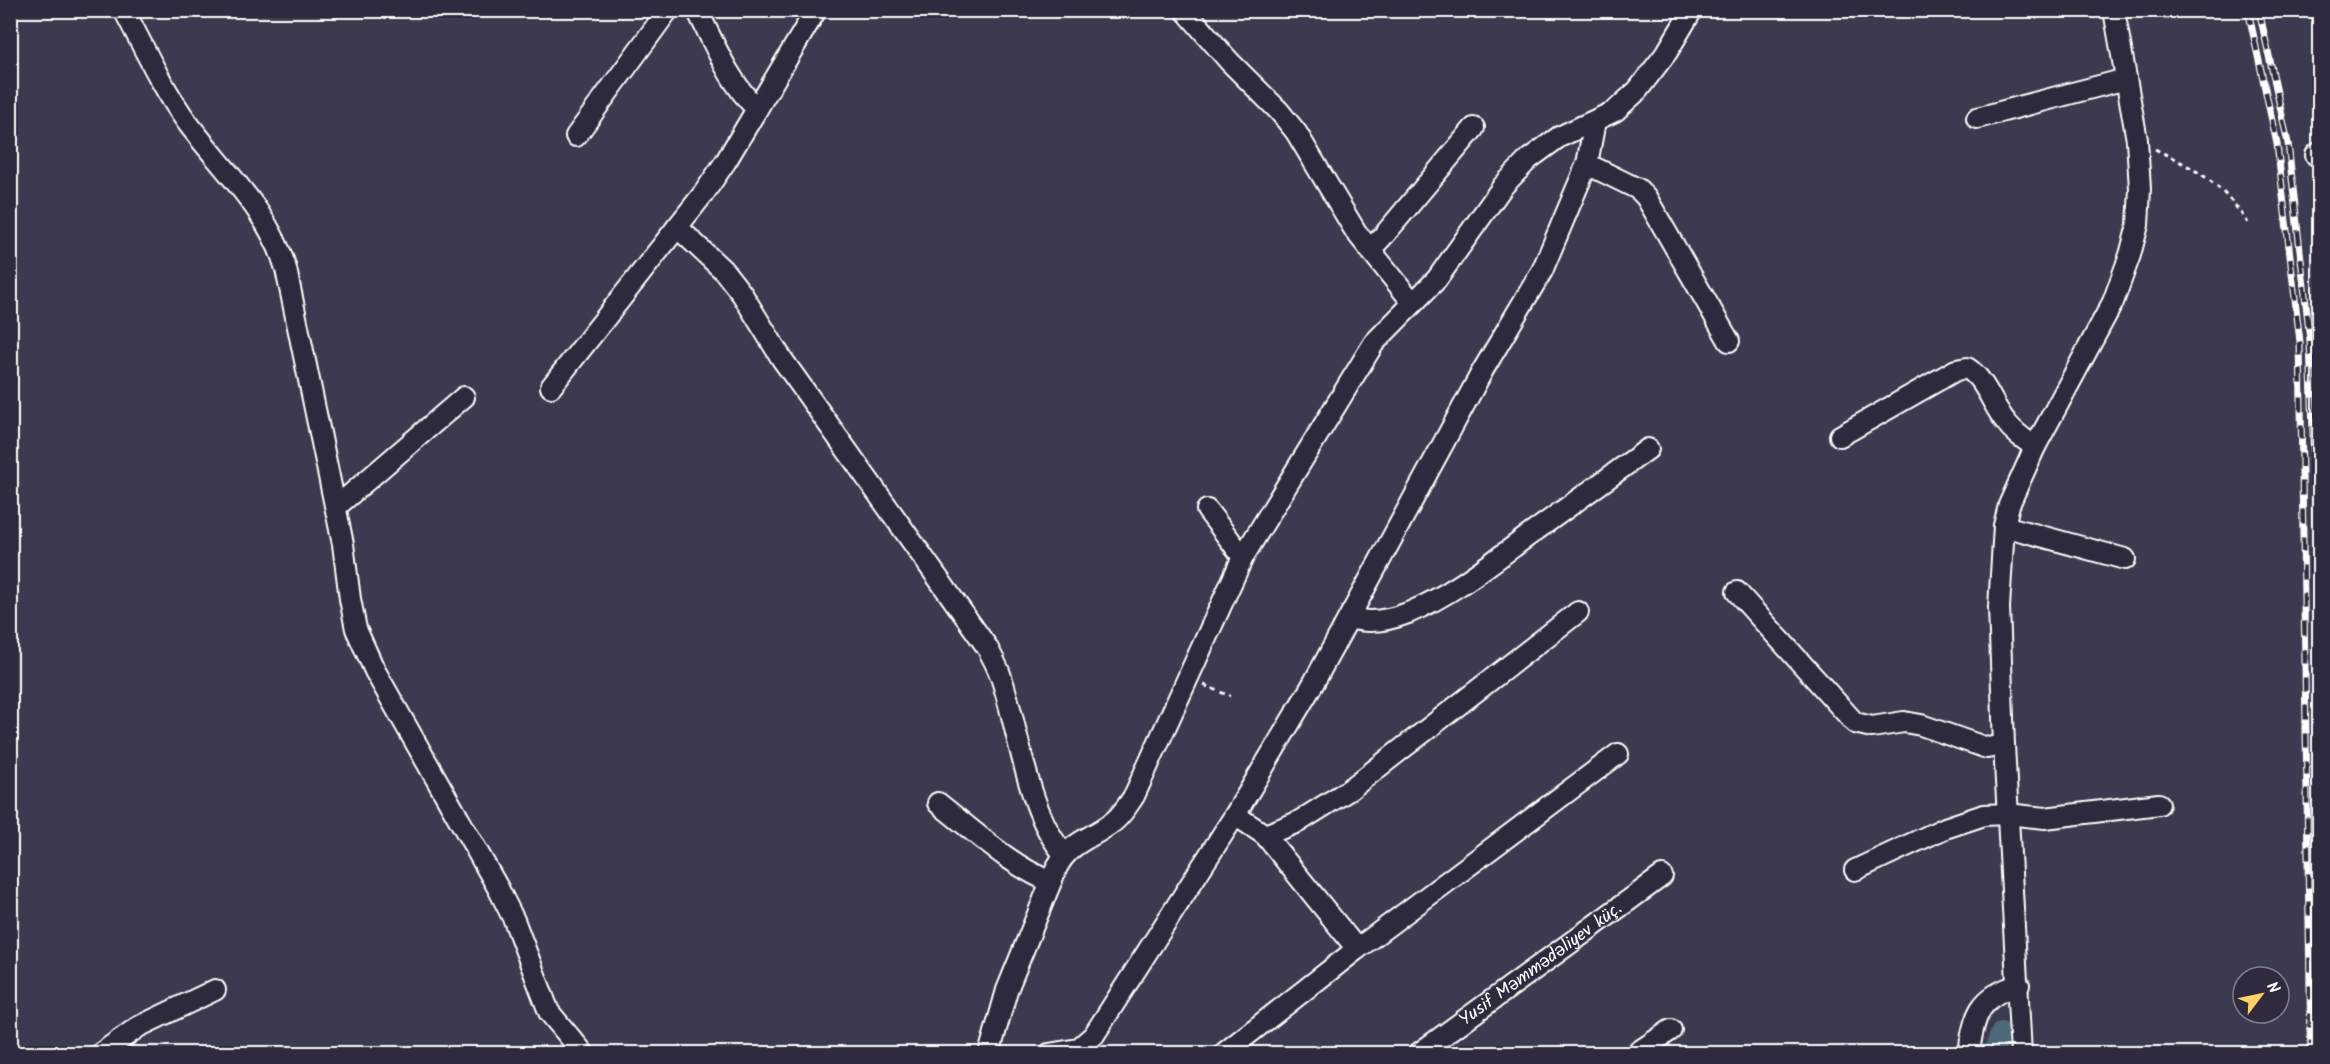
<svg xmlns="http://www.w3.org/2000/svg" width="2330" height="1064" font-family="Kalam,sans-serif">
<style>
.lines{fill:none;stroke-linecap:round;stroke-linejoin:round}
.canal{stroke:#506878;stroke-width:20}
.minor-casing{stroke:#fff;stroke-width:24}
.path{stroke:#fff;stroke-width:3;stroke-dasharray:4.5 4.5;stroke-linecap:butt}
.minor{stroke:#2f2a3d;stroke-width:20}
.rail-casing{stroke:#fff;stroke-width:7}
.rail{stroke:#2f2a3d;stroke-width:4.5;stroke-dasharray:14;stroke-linecap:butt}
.labels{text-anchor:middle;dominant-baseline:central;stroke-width:4.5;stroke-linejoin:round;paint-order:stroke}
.street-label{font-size:18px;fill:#fff;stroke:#2f2a3d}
</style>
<rect width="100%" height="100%" fill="#3c3a4f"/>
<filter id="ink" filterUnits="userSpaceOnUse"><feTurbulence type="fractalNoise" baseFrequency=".0167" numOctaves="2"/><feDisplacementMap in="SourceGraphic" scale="12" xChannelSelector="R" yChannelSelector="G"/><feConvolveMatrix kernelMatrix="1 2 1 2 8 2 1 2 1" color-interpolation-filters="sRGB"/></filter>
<g filter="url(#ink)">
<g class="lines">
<polyline class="canal" points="1993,1054 2001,1032"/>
<defs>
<g id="minor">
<path d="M124 10C144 48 162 87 187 122 222 169 270 212 286 269L343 544 350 599 356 629 375 671 498 888 514 920 549 1012 584 1054"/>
<path d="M697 10C715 45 729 82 757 109"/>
<polyline points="1185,10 1229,61 1279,111 1296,132 1356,232 1413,303"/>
<polyline points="1977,118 2126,79"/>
<polyline points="576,136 668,10"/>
<polyline points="2316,155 2320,152"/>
<polyline points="1587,164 1638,189 1646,197 1729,341"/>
<path d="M677 227 724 271 742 294 782 359 987 647C992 657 998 667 1001 677 1019 730 1027 812 1064 854"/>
<polyline points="1370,250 1385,234 1474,128"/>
<polyline points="551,387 704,193 726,161 816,10"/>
<path d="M1840 436 1956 370 1967 368C1986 380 1992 405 2006 422 2014 433 2024 439 2035 447"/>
<polyline points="336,507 464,397"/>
<polyline points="1207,510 1243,557"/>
<polyline points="2004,526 2125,559"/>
<polyline points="1737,592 1855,723 1872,727 1904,722 1921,725 1987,748 2004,745"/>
<path d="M1350 618C1369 624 1390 620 1408 613 1449 596 1486 567 1521 541 1564 510 1606 479 1648 449"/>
<path d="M938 803C974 831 1009 865 1051 882"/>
<polyline points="1235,815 1265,835 1298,822 1349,790 1578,612"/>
<polyline points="1265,835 1357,949"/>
<polyline points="1855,870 1945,828 1984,815 2007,814 2045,818 2159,804"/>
<polyline points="100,1054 138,1027 215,990"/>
<path d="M989 1054 1007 990 1057 867C1071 841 1091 839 1113 822 1122 815 1128 805 1134 796L1243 557 1374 343 1437 279 1503 186 1529 159 1559 137 1615 111 1637 91 1667 52 1692 10"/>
<polyline points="1049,1054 1078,1049 1094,1035 1235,815 1313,684 1483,370 1542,271 1587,164 1595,121"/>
<polyline points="1223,1054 1357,949 1618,754"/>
<path id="s1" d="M1418 1054 1662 876"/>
<polyline points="1635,1054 1671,1030"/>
<path d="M1969 1054C1973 1016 1980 995 2019 985"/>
<polyline points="2021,1054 2004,745 1999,607 2004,526 2009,505 2035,447 2113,302 2130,255 2138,225 2140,189 2137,140 2114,10"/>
</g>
</defs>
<use href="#minor" class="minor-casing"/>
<g class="path">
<path d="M2155 149C2199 171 2219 181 2248 223"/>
<polyline points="1204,685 1230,696"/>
</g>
<use href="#minor" class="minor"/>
<defs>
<g id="rail">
<polyline points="2248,10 2277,144 2300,342 2311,1054"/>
<polyline points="2259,10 2288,143 2310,340 2315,495 2320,856"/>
</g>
</defs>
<use href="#rail" class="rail-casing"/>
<use href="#rail" class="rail"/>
</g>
</g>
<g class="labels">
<g class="street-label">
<text stroke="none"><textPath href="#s1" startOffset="152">Yusif Məmmədəliyev küç.</textPath></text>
</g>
</g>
<rect width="2330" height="1064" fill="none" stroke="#2f2a3d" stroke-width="36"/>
<rect x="18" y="18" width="2294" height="1028" fill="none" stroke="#fff" stroke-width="2" filter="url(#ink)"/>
<g transform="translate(2261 995) rotate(58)"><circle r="28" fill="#2f2a3d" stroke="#827f8b" stroke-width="1.5"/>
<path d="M0-4.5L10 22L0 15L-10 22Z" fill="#ffd166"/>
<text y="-9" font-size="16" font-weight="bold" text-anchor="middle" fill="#ffffff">N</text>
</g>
</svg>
